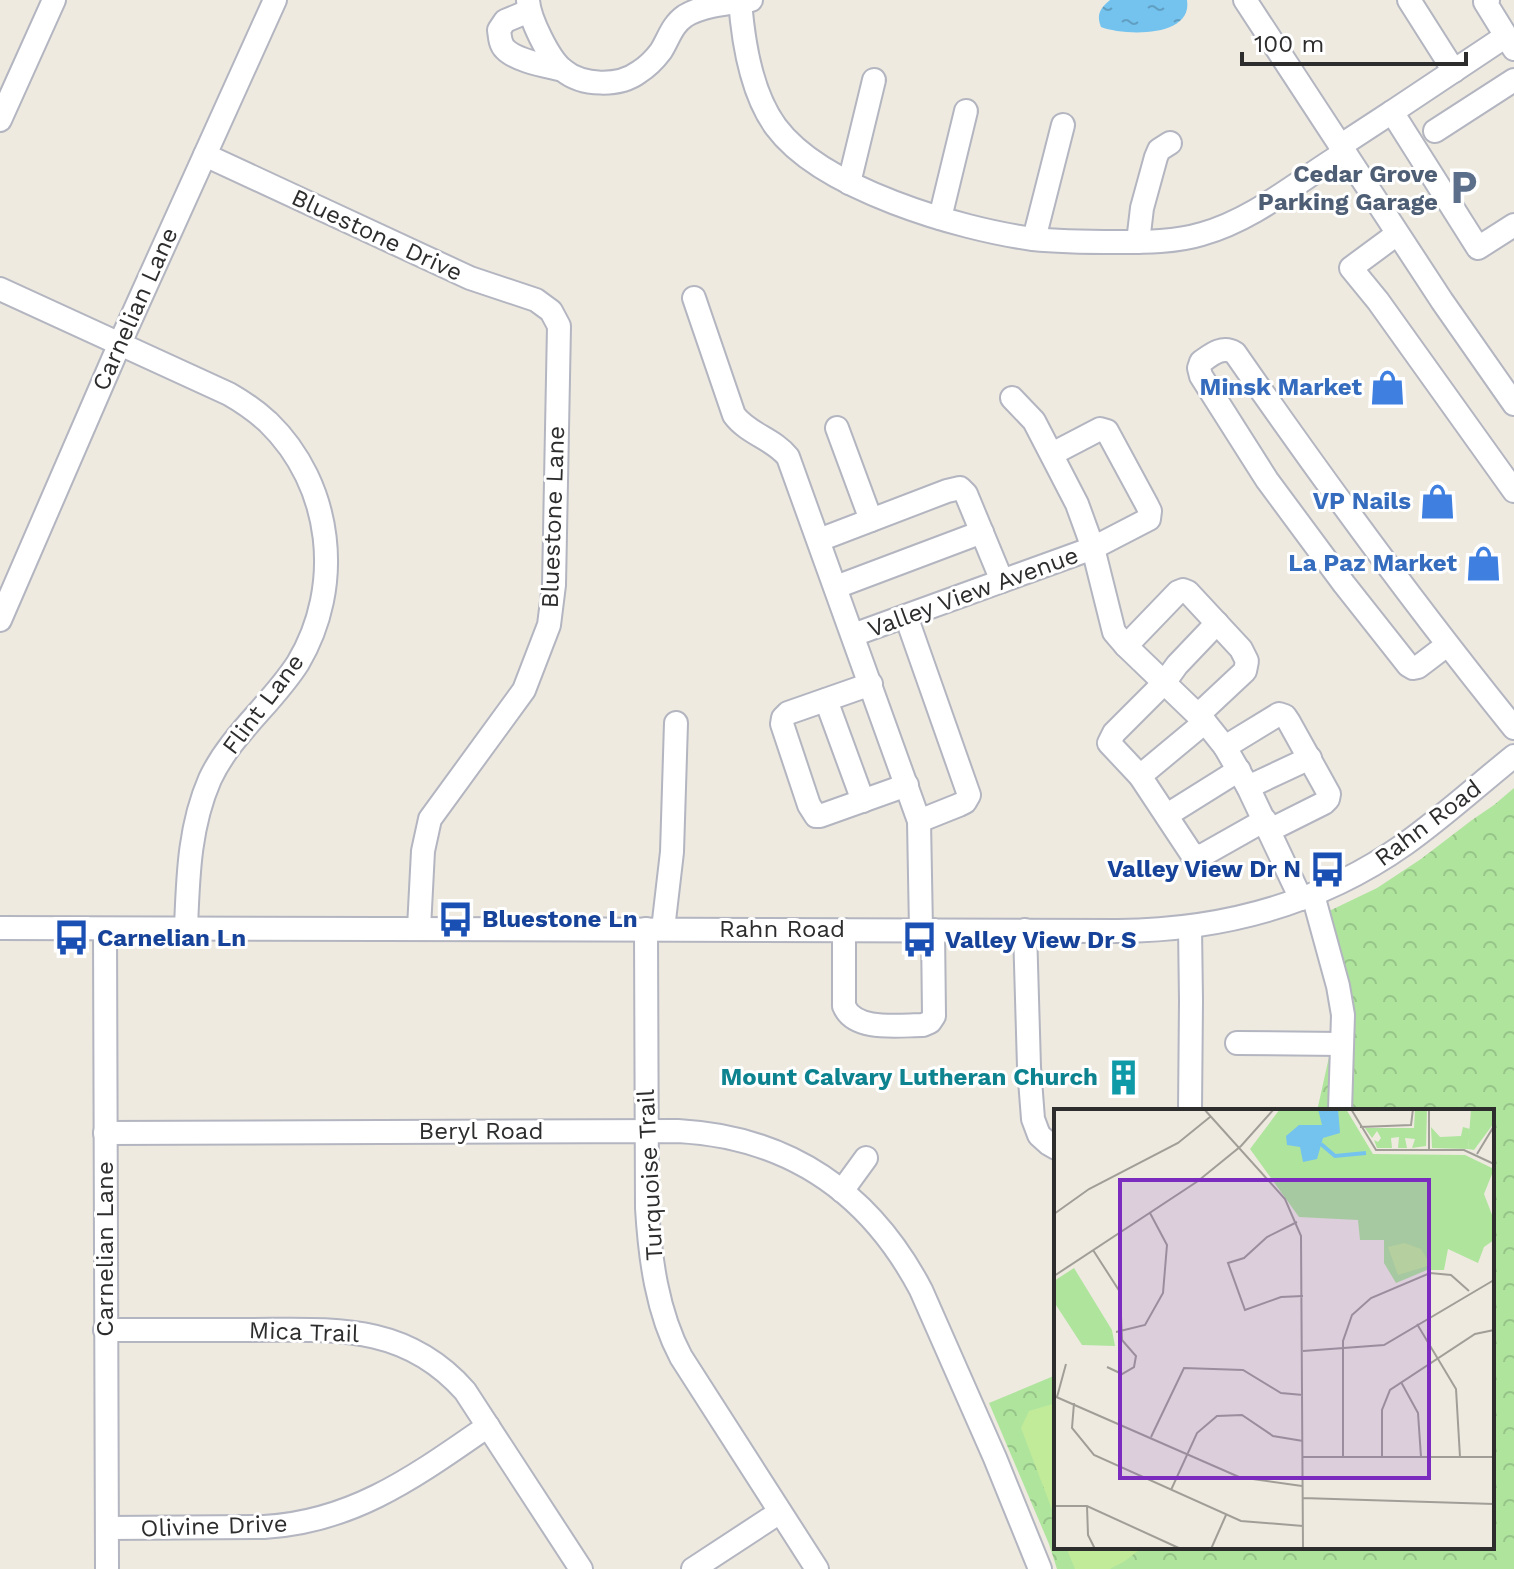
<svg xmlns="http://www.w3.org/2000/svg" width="1514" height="1569" font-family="'Work Sans',sans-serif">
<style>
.forest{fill:url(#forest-crowns)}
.pitch{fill:#c1eb99}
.water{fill:url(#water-ripples)}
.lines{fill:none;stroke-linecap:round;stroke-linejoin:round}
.minor-casing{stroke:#b3b5c0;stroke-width:26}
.minor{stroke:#fff;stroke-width:22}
.labels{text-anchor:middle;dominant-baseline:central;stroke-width:6;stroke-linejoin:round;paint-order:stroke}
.service-label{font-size:24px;font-weight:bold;fill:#4e5e75;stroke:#fff;text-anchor:end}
.street-label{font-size:24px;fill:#2d2d2d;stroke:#fff}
.shop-label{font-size:24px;font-weight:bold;fill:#366cbe;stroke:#fff;text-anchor:end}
.transit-label{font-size:24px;font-weight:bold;fill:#164399;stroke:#fff;text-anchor:start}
.culture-label{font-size:24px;font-weight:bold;fill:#0d838f;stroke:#fff;text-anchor:end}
.inset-river{fill:none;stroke:#74c3ef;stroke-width:4}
.inset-road{fill:none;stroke:#a19e98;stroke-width:2}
.view{fill:#7b2cbf;fill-opacity:0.15;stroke:#7b2cbf;stroke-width:4}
.inset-edge{fill:none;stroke:#2d2d2d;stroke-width:4}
</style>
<defs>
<pattern id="forest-crowns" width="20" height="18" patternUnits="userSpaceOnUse" patternTransform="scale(2)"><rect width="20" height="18" fill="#afe49d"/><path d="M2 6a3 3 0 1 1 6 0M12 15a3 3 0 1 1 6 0" fill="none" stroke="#97c488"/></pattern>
<pattern id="water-ripples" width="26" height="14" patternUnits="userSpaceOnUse" patternTransform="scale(2)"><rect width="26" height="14" fill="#74c3ef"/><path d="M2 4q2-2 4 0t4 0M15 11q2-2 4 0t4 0" fill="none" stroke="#609fc2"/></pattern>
</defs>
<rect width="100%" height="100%" fill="#eeeae0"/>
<polygon class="forest" points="1514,788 1514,1569 1057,1569 1049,1544 989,1403 1056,1375 1056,1547 1492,1547 1492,1111 1317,1111 1331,1048 1335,1004 1327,912 1377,888 1421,859 1472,820 1494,805"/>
<g class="pitch">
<polygon points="1056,1403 1056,1520 1021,1428 1029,1411"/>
<polygon points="1066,1547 1143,1547 1125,1561 1110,1569 1075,1569"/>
</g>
<path class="water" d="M1110 0H1187C1193 38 1124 36 1101 27 1096 15 1100 8 1110 0Z"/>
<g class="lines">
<defs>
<g id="minor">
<path d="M528 0C529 18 549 59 563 70 582 86 619 87 639 72 647 67 655 59 661 51 669 38 672 25 685 16 703 5 730 3 751 0"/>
<path d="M740 0C743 41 751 93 776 127 822 189 959 229 1033 239 1061 242 1090 242 1118 242 1145 242 1176 242 1202 234 1255 219 1298 181 1344 153"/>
<polyline points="1245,0 1442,301 1514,404"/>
<polyline points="1409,0 1454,71"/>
<polyline points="1488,0 1485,2 1514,49"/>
<path d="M529 11 505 21 499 30C500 37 500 44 505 49 516 61 547 66 563 70"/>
<polyline points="1506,36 1392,112 1478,248 1514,225"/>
<polyline points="0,120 54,0"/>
<polyline points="1435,131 1514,80"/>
<polyline points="1340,146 1392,112"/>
<polyline points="205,155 470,278 536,300 551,311 559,326 554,585 549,625 524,690 430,819 423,851 419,928"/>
<polyline points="849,183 874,80"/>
<polyline points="940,218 966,111"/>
<polyline points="1397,234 1351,268 1378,301 1514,491"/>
<polyline points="1034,239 1063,125"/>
<polyline points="1138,242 1142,208 1156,157 1159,150 1170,143"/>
<path d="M0 289 229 394C243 402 256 411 268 422 333 485 344 586 298 663 272 704 231 734 210 779 189 827 188 877 186 928"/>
<path d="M694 298 734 415C748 434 774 439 788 457L919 821 921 930"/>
<polyline points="1012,398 1034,421 1077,504 1093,548 1114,632 1126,646 1205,722 1225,747 1248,787 1301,899"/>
<polyline points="837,428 871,520"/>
<polyline points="819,540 947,491 960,488 966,494 1002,581"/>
<polyline points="836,587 982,532"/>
<polyline points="906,616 969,795 965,802 959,805 919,821"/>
<polyline points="0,620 120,343 275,0"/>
<polyline points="1217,623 1177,665 1164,683 1114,733 1109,743 1140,776 1193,856 1203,855 1265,820"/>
<polyline points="853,635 1093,548 1149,519 1150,511 1147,505 1107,431 1100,429 1052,454"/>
<path d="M1447 645 1418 667 1413 668 1408 665 1344 584 1267 480 1201 376 1199 368 1201 362C1211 355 1222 345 1235 353 1324 481 1416 607 1514 728"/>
<polyline points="1126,646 1178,592 1183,590 1188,592 1241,649 1247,661 1245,671 1198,715"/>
<polyline points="871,684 788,713 783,718 782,724 809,805 816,816 820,816 907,785"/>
<polyline points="826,700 863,801"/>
<polyline points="1225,747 1279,714 1285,716 1289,722 1329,794 1328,799 1324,803 1270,830"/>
<polyline points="1140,776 1205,722"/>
<polyline points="1248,787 1310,758"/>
<polyline points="1167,815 1239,770"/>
<polyline points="1313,895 1338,986 1343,1015 1340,1111"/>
<path d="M0 928 1118 931C1222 930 1320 904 1405 844 1443 817 1478 785 1514 756"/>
<polyline points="105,929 107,1569"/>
<path d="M646 929 647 1208C650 1258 657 1312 681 1357L817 1569"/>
<polyline points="663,929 672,852 676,723"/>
<path d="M844 930V1006C855 1032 899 1025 923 1025L930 1022 934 1016 933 930"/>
<polyline points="1025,930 1029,1067 1033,1119 1039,1135 1049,1144 1056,1148"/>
<polyline points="1237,1043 1342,1044"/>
<polyline points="1190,1111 1191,1001 1190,927"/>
<path d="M105 1133 678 1131C789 1137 870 1193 921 1290L995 1458 1040 1569"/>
<polyline points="842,1191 866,1158"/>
<path d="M105 1330C153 1330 200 1330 248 1330 331 1330 404 1322 465 1391L581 1569"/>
<path d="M107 1528 264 1527C354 1522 417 1475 488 1426"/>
<polyline points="693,1569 780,1512"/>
</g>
</defs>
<use href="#minor" class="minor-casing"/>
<use href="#minor" class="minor"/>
</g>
<defs>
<symbol id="parking-bare" viewBox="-9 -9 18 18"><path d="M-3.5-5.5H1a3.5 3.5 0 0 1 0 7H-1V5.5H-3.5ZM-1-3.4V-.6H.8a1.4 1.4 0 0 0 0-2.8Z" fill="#5c6f8a" stroke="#fff" stroke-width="2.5" paint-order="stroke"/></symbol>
<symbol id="shop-bare" viewBox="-9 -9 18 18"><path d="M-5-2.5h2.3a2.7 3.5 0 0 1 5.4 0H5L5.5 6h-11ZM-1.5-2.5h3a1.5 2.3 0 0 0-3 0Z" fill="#3f7fe0" stroke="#fff" stroke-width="2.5" paint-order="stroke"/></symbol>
<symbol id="bus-bare" viewBox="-9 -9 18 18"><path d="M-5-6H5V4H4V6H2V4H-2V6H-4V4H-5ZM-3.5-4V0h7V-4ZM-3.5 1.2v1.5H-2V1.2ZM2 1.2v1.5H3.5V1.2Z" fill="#1a4fb4" stroke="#fff" stroke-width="2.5" paint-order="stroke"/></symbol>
<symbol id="building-bare" viewBox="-9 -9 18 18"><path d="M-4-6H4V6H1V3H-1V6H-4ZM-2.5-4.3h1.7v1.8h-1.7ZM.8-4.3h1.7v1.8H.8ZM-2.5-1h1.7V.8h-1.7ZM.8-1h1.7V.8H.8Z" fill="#0f9aa8" stroke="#fff" stroke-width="2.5" paint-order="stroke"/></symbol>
</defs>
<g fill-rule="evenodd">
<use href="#parking-bare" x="1438" y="162" width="51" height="51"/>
<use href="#shop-bare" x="1362" y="362" width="51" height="51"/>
<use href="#shop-bare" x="1412" y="476" width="51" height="51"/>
<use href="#shop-bare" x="1458" y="538" width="51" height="51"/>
<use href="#bus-bare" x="1302" y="844" width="51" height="51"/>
<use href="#bus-bare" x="430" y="894" width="51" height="51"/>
<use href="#bus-bare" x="46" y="912" width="51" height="51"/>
<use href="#bus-bare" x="894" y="914" width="51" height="51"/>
<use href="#building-bare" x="1098" y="1052" width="51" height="51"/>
</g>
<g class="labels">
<g class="service-label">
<text x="1438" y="174">Cedar Grove<tspan x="1438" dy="28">Parking Garage</tspan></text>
</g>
<g class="street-label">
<text transform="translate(377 235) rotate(25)">Bluestone Drive</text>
<text transform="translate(135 309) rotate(-66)">Carnelian Lane</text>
<text transform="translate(553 517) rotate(-88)">Bluestone Lane</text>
<text transform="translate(973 592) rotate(-20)">Valley View Avenue</text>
<text transform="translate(263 704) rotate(-53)">Flint Lane</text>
<text transform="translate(1428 823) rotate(-37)">Rahn Road</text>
<text x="782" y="929">Rahn Road</text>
<text x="481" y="1131">Beryl Road</text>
<text transform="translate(650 1175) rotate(-93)">Turquoise Trail</text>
<text transform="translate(105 1249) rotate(-90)">Carnelian Lane</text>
<text transform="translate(304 1332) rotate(2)">Mica Trail</text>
<text transform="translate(214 1526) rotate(-2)">Olivine Drive</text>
</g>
<g class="shop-label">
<text x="1362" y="387">Minsk Market</text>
<text x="1411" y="501">VP Nails</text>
<text x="1457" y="563">La Paz Market</text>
</g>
<g class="transit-label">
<text x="1301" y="869" text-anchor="end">Valley View Dr N</text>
<text x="482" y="919">Bluestone Ln</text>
<text x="97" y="938">Carnelian Ln</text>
<text x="945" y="940">Valley View Dr S</text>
</g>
<g class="culture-label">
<text x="1098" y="1077">Mount Calvary Lutheran Church</text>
</g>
</g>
<g transform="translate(1054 1109)">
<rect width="440" height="440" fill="#eeeae0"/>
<path d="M361 0H373L372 37 358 39 361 30 351 29 353 39H344L345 28 337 29 338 39H323L320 31 324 33 327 29 323 22 318 29 311 19H360ZM377 18 386 28 407 27 409 18 416 20 414 40 378 39Z" fill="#afe49d"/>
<path d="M226 0H292L319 45 411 46 440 60 430 85 440 111V131L430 138 424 154 394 140 390 161H373L342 174 330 154V131H306L304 111 245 108 196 40ZM417 0H440V14L420 41 414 40ZM20 159 58 221 61 237 28 236 0 193V172Z" fill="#afe49d"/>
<path d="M264 0H286L298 31 286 54 271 52 264 60H251L236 37 220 33V22L226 4 248 11Z" fill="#afe49d"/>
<path d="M350 134 367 140 377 156 344 166 334 138Z" fill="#c1eb99"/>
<path d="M264 0H284L286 24 269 29 263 50 249 53 246 38 233 36 232 27 245 16H268Z" fill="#74c3ef"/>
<path class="inset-river" d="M267 35 281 47 312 44"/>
<path class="inset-road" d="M150 0 231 90 247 127 249 440M297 0 322 41H410L440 55M306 18 357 16 359 0M375 41V0M423 45 440 17M0 105 35 80 124 34 156 8M243 113 213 128 190 149 174 154 191 201 227 188 249 187M39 141 66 183 68 231 82 247 80 258 68 265 53 258M0 167 144 72 187 37 220 0M363 215 402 280 406 348M62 223 91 216 109 184 113 136 96 104M249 242 330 236 440 171M347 273 364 304 367 348M0 287 185 368 248 377M3 288 12 255M20 294 18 319 40 346 187 412 249 417M97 328 130 259 189 261 227 284 249 286M249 348H440M289 348V232L298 206 317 189 376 164 397 166 415 182M328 348V301L336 281 421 225 440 221M117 381 143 324 163 307 188 306 219 327 249 332M248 389 440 395M0 397H33L127 440M33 397 34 426 41 440M157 440 172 406"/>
<path class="view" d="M66 71H375V369H66Z"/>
<rect width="440" height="440" class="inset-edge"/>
</g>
<path d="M1242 52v12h224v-12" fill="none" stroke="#2d2d2d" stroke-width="4"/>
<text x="1254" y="52" font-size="24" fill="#2d2d2d" stroke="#ffffff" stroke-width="6" paint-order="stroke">100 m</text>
</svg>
